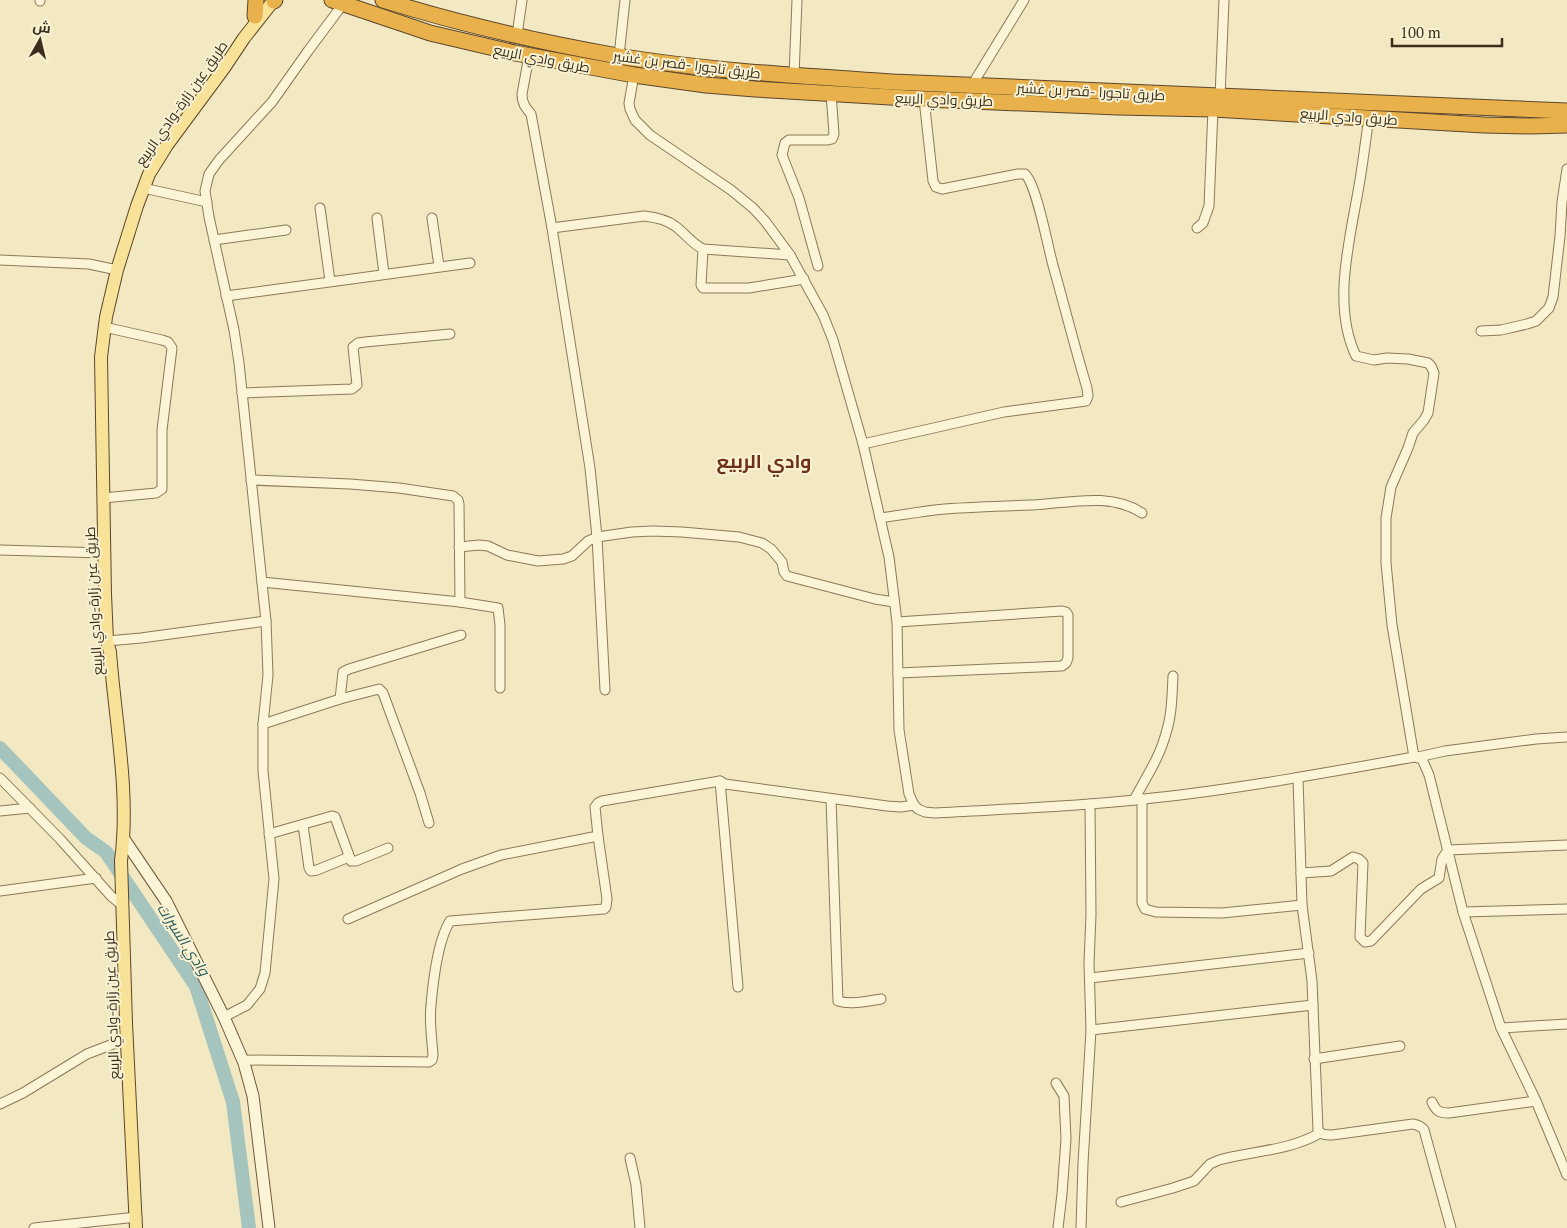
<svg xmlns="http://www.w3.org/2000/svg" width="1567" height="1228" font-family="'PT Serif',Cairo,serif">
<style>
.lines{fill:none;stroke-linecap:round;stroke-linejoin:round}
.river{stroke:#a5c4bd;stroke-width:14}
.street-casing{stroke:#8d7957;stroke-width:11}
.secondary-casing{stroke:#6f593a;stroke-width:13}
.primary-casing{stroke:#5b462c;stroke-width:14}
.highway-casing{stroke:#5b462c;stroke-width:17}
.street{stroke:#fcf4d6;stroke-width:9}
.secondary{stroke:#fcf4d6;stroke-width:11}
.primary{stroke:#f8e297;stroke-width:12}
.highway{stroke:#e8b14c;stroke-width:15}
.labels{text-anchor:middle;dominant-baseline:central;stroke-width:4;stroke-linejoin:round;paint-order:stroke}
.street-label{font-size:14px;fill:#3c2e1d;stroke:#f8f1d2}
.water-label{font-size:15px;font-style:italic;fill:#2b5c5d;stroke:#f8f1d2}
.district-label{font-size:19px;font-weight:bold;fill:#6c3118;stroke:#f8f1d2}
</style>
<rect width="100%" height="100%" fill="#f2e8c2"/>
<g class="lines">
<polyline class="river" points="0,748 86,838 106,852 196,986 233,1102 249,1228"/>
<defs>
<g id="street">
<polyline points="40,0 40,1"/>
<polyline points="517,35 522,0"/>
<path d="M529 56 522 94C522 103 525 107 531 114L552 228 590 468 597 537 605 690"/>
<polyline points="619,56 625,0"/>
<path d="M634 75 629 103 630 109 635 120 650 135 731 190 753 208 765 221 790 255 823 315 833 340 863 444 889 557 897 622 899 730 909 794 914 805 918 809 925 812 935 813C1004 809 1074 807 1144 799 1234 790 1324 773 1414 757L1422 759 1429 775 1463 912 1501 1028 1536 1101 1567 1175"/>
<polyline points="794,76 797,0"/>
<polyline points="972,85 1024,0"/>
<polyline points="1220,97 1224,0"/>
<path d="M1369 117C1365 144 1362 171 1357 197 1348 247 1333 308 1356 356L1374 360 1387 358 1408 359 1428 363 1431 366 1434 373 1428 413 1424 420 1413 433 1408 448 1391 487 1386 518V563L1392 625 1414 757"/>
<polyline points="143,188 207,202"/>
<polyline points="320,208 330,281"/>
<polyline points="377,218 384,274"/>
<polyline points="432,218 439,266"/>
<path d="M552 228 644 216C653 217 667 220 675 226 685 233 691 243 703 249L790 255"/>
<polyline points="1197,228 1203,223 1209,206 1213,109"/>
<polyline points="214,240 286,230"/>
<polyline points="703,249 701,285 703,288 749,288 804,279"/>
<polyline points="0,260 89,264 117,270"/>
<polyline points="818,266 799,198 782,155 785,143 789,140 828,140 832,139 834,134 831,93"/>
<polyline points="226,296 470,263"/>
<polyline points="1481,331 1501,330 1527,324 1536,321 1549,308 1553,297 1560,236 1562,202 1567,169"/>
<polyline points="242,393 352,389 357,385 353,347 358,343 365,342 450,334"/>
<path d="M863 444 1004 412 1086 401 1088 396 1087 388C1075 348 1065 308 1054 269 1048 249 1037 185 1025 174H1018L942 189 936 187 933 181 924 99"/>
<polyline points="251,480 350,484 399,488 453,496 458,500 459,504 460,602"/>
<polyline points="103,498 156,493 162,489 162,430 172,348 168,342 162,340 104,327"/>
<path d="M880 518C902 515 923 511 945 509 974 507 1004 506 1033 505 1069 503 1110 492 1142 513"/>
<polyline points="459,547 479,545 488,546 507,555 538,561 563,559 572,556 588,541 597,537 632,532 653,531 682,532 739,537 762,543 771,549 782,562 784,572 787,576 875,599 894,602"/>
<polyline points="0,550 104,553"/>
<polyline points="262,582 460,602 498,608 500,625 500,688"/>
<polyline points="897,622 1062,611 1066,612 1068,615 1068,658 1066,663 1062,666 898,673"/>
<polyline points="107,641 141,638 266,621"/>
<polyline points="340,699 375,690 379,689 383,693 420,793 429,823"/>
<polyline points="263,724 340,699 343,672 349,669 461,635"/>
<polyline points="1418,757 1445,751 1536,739 1567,737"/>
<polyline points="0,778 60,839 111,896 123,906"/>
<path d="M1298 778 1302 905 1312 981 1318 1130C1321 1135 1326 1135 1332 1135L1413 1124C1418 1125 1421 1126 1424 1130L1451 1228"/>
<polyline points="720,781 738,987"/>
<path d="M831 799 838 1001C851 1005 868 1001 881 999"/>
<polyline points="1142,799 1142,903 1145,909 1156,912 1222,913 1302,905"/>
<path d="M1134 800C1145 779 1160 757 1166 733 1172 715 1172 695 1173 676"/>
<polyline points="0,811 30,808"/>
<polyline points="303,825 309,868 311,871 317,870 349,857"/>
<polyline points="269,834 332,816 335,817 351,861 356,861 388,848"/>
<polyline points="1301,873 1331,871 1353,857 1359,859 1363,863 1360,937 1365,942 1371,941 1421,889 1439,878 1442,859 1448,850 1567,845"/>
<polyline points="0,891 96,878"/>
<polyline points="1463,912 1567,909"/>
<polyline points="348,919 462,869 501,855 598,836 595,807 598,803 602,801 720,781 725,784 887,806 901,807 914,805"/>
<polyline points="1090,978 1309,953"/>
<polyline points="224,1017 247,1005 260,989 265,973 274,879 263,771 263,724 268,675 266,621 239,363 234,330 209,217 205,191 209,174 219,160 272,102 308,51 343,4"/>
<polyline points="1501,1028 1567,1024"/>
<polyline points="1091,1030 1313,1005"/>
<polyline points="1314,1059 1400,1046"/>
<path d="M243 1060 429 1062 432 1060 433 1055C432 1039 429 1021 431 1005 433 982 438 940 450 921L604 909 606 907 607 899 598 836"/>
<polyline points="1056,1083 1064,1096 1066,1139 1062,1194 1058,1228"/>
<path d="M1432 1102C1436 1111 1439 1113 1449 1113L1536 1101"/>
<polyline points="0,1104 23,1093 87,1054 126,1039"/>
<polyline points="630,1158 636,1185 640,1228"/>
<path d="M1121 1202 1173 1188 1194 1181 1210 1164 1219 1160C1252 1151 1289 1151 1320 1133"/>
<polyline points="34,1228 137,1217"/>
<polyline points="1081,1228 1083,1163 1091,1030 1089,963 1091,915 1090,804"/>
</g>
<polyline id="secondary" points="124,839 166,901 224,1017 244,1063 253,1096 269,1228"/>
<path id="primary" d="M136 1228 126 1023 121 861C130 792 115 721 110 652L107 641 105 594 101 357 106 317 117 270 137 206 149 174 167 145 224 68 244 38 274 0"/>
<g id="highway">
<polyline points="332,0 430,33 515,53 634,75 706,85 755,89 924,99 1118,107 1213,109 1484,125 1530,126 1567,125"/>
<path d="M383 0C460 24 539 42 618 56 709 71 802 76 893 82L1567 111"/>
<polyline points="274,1 275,0"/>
<polyline points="255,16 256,0"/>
</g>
</defs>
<use href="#street" class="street-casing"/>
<use href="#secondary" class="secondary-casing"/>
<use href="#primary" class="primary-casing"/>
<use href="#highway" class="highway-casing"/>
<use href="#street" class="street"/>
<use href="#secondary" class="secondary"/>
<use href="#primary" class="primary"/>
<use href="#highway" class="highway"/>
</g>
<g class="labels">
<g class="street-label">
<text transform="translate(542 58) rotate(11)">طريق وادي الربيع</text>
<text transform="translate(687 64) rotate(7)">طريق تاجورا -قصر بن غشير</text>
<text transform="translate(1091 91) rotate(3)">طريق تاجورا -قصر بن غشير</text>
<text transform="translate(944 99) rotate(2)">طريق وادي الربيع</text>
<text transform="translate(181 103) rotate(-55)">طريق عين زارة-وادي الربيع</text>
<text transform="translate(1349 116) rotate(4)">طريق وادي الربيع</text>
<text transform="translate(93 601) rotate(-93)">طريق عين زارة-وادي الربيع</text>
<text transform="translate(111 1005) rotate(-92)">طريق عين زارة-وادي الربيع</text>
</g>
<g class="water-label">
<text transform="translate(184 939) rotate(57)">وادي السيرات</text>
</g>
<g class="district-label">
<text x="764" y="460">وادي الربيع</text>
</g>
</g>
<g transform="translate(40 40) rotate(8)" stroke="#f8f1d2" stroke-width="4" paint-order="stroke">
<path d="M0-4L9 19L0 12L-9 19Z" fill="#3c2e1d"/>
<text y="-8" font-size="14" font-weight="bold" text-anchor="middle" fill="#3c2e1d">ش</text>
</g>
<path d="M1392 38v8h110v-8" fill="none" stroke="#3c2e1d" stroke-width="2.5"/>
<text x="1400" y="38" font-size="15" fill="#3c2e1d" stroke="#f8f1d2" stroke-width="4" paint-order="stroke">100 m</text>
</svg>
